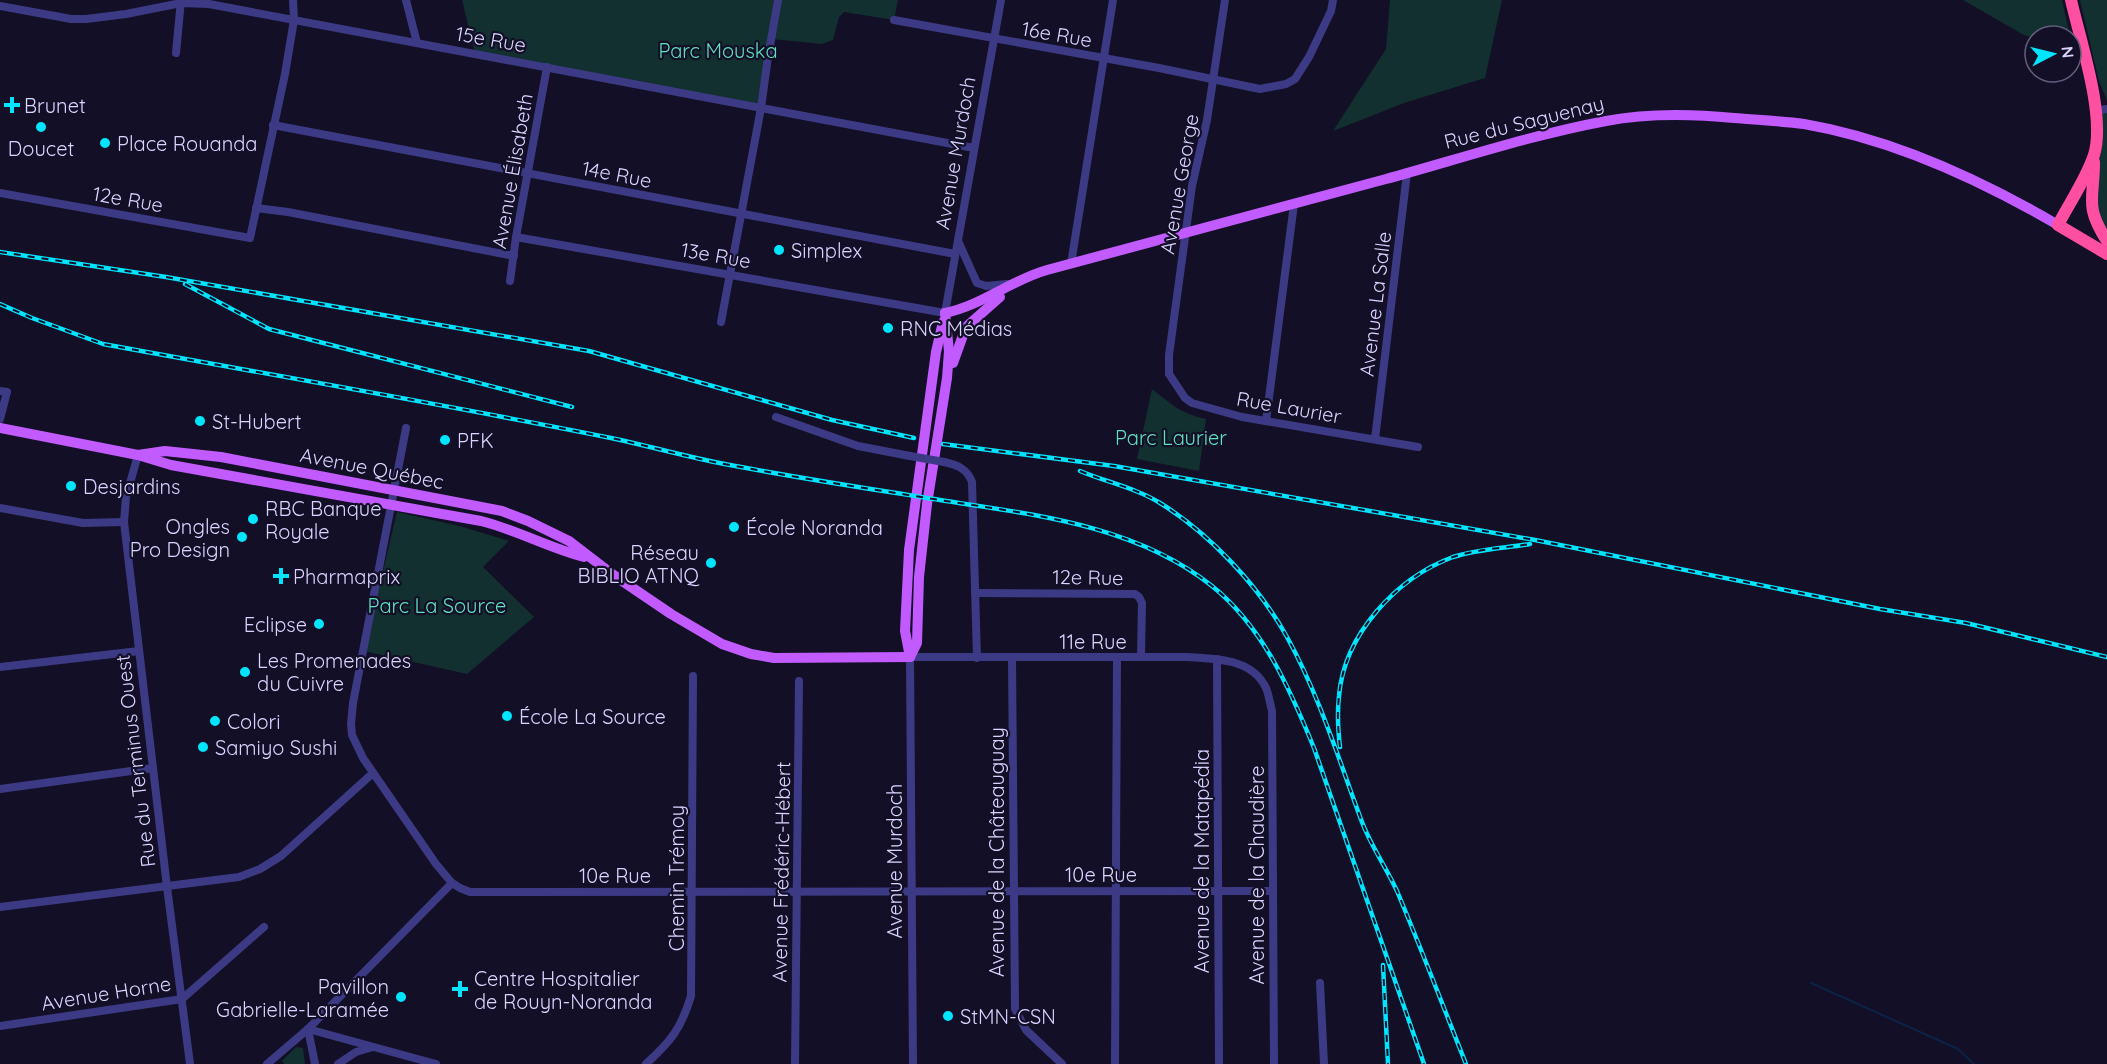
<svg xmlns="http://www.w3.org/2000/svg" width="2107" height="1064" font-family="Quicksand,sans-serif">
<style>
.green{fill:#12302f}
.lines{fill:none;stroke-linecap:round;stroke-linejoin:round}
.stream{stroke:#0c2248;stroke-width:2}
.minor{stroke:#3d3a85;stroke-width:8}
.major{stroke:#c25bff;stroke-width:10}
.highway{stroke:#ff4fa3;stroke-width:12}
.rail-casing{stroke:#00e5ff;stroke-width:4.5}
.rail{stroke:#130f26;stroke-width:2;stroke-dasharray:7;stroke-linecap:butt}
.minor-bridge{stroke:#3d3a85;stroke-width:8}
.poi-dot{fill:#00e5ff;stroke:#130f26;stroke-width:2}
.labels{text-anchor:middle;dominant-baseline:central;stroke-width:4.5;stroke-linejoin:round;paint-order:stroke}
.street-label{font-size:20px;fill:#d9d4ff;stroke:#130f26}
.park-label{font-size:20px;fill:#5fe0c0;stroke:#130f26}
.poi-label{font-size:20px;fill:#d9d4ff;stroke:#130f26;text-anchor:start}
</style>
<rect width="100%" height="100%" fill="#130f26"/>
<g class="green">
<polygon points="462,0 898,0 894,20 844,12 839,17 833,40 822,44 772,39 761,108 475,53"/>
<polygon points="1390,0 1502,0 1485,78 1404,103 1333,131 1386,49"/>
<polygon points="1963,0 2062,0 2070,36 2035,36 2035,39 2022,34"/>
<polygon points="2080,0 2107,0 2107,101 2099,81"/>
<polygon points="2107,109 2107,241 2097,226 2096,111"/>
<path d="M1152 389C1173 405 1179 413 1206 419L1199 471 1137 459Z"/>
<polygon points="397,512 463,527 509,541 483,567 534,617 467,674 364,651"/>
<polygon points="296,1047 303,1048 305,1064 284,1064 282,1061"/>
</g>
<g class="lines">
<polyline class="stream" points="1811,983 1958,1049 1974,1064"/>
<g class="minor">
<polyline points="406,0 417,43"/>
<polyline points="1225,0 1207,120 1192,186 1169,355 1169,374 1185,398 1192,403 1242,417 1418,447"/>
<polyline points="0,6 71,19 86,19 126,14 181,3 209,4 974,148"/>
<polyline points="894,20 1159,68 1260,89 1286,84 1295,79 1309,57 1331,11 1333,0"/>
<polyline points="176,53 181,0"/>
<polyline points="2096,111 2107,109"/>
<polyline points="273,125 955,254"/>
<polyline points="0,193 250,238 285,74 294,20 293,0"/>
<polyline points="256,208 288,212 514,256"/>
<polyline points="516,237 945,313 1001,0"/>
<polyline points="958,241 977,283 986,286 1007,284"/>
<polyline points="1071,264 1113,0"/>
<polyline points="510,281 516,237 547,67"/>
<polyline points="721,322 761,108 768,57 778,0"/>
<polyline points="0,391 7,392 0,419"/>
<polyline points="776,417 858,446 910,456"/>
<polyline points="1266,421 1294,204"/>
<polyline points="406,428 353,703 351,724 352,735 363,758 436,864 452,883 460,888 470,892 482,892 1272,891"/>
<polyline points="1375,439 1407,173"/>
<polyline points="138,455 126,497 124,522 167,887 190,1064"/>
<path d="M944 462C958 465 967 469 972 482L977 658"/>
<polyline points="0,508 83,523 124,522"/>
<polyline points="975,593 1135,594 1139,597 1142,603 1141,657"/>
<polyline points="1012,658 1015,1009 1026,1030 1062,1064"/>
<polyline points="1217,659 1219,1064"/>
<polyline points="0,667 139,651"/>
<polyline points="0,789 153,768"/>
<polyline points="0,907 239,877 260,869 281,856 373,773"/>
<polyline points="1320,983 1324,1064"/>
<polyline points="0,1026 182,999 264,927"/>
<polyline points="308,1029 436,1064"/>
<polyline points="308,1029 315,1064"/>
<polyline points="267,1064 308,1029 452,883"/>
<polyline points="338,1064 356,1052 373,1047"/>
<path d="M646 1064C671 1041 681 1029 691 996L693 676"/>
<polyline points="795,1064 799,681"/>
<path d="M913 1064 910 657H1187C1215 659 1252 658 1266 688 1269 695 1270 704 1272 711L1274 1064"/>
<polyline points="1115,1064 1117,657"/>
</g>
<g class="major">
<path d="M945 313C983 305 1011 280 1047 270 1160 239 1273 210 1386 179 1459 159 1531 135 1606 121 1648 113 1692 114 1734 118 1757 120 1781 121 1804 124 1892 139 1981 180 2058 225"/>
<polyline points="953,363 966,327 1000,297"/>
<path d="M0 428 138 455 171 465 481 521C517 530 549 548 584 557"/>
<polyline points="138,455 165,451 221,457 502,511 528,521 569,541 612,574 671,614 722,644 751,654 774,658 910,657"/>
<polyline points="910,657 917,643 919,577 927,504 947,378 949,351 945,313"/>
<polyline points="910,657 905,631 909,550 936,352 943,322"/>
</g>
<g class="highway">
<path d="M2071 0C2080 40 2106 116 2094 155 2086 179 2070 202 2058 225L2107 254"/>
<path d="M2094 162C2094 200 2084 205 2107 241"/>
</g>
<defs>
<g id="rail">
<polyline points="0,252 166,277 589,351 832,420 914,438"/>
<polyline points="185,284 269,329 572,407"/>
<path d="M0 304 32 318 103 344C272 375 442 404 611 438 654 447 697 460 741 467 810 480 878 490 946 501 1037 515 1137 526 1212 586 1263 627 1290 689 1314 748L1424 1064"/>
<polyline points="943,444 1114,466 1535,540 1880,609 1966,623 2107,657"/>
<path d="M1080 471C1106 482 1136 488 1160 503 1209 533 1259 586 1287 637 1319 695 1339 760 1362 822 1371 846 1386 867 1397 891 1421 948 1443 1006 1466 1064"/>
<path d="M1340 747C1338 730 1337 713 1339 696 1344 635 1396 578 1453 557 1477 549 1505 548 1530 544"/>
<polyline points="1383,965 1388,1064"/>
</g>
</defs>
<use href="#rail" class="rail-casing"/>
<use href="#rail" class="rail"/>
<polyline class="minor-bridge" points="910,456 944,462"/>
</g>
<g class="poi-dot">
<path d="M9 96h6v6h6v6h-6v6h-6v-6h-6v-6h6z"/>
<circle cx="41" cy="127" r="6"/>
<circle cx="105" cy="143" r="6"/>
<circle cx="779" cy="250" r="6"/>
<circle cx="888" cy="328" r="6"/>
<circle cx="200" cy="421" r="6"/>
<circle cx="445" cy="440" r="6"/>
<circle cx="71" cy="486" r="6"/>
<circle cx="253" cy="519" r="6"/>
<circle cx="734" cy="527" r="6"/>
<circle cx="242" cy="537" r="6"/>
<circle cx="711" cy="563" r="6"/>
<path d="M278 567h6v6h6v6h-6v6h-6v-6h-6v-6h6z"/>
<circle cx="319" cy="624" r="6"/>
<circle cx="245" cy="672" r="6"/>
<circle cx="507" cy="716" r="6"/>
<circle cx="215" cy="721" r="6"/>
<circle cx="203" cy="747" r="6"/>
<path d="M457 980h6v6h6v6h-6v6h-6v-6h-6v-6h6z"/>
<circle cx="401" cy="997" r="6"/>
<circle cx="948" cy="1016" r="6"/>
</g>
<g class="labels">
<g class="street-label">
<text transform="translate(1057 34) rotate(10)">16e Rue</text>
<text transform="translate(491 39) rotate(10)">15e Rue</text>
<text transform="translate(1524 122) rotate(-14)">Rue du Saguenay</text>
<text transform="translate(955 153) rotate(-80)">Avenue Murdoch</text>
<text transform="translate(512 171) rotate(-80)">Avenue Élisabeth</text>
<text transform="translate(617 174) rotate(11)">14e Rue</text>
<text transform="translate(1179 184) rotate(-80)">Avenue George</text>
<text transform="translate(128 199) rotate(10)">12e Rue</text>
<text transform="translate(716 255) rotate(10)">13e Rue</text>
<text transform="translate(1375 304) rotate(-83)">Avenue La Salle</text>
<text transform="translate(1289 407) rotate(10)">Rue Laurier</text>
<text transform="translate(372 468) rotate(11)">Avenue Québec</text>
<text transform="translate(1088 577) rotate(1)">12e Rue</text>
<text x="1093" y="641">11e Rue</text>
<text transform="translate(135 761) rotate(-97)">Rue du Terminus Ouest</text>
<text transform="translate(996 852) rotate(-90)">Avenue de la Châteauguay</text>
<text transform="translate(894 861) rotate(-90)">Avenue Murdoch</text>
<text transform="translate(1201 861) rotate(-90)">Avenue de la Matapédia</text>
<text transform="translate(781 872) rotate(-89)">Avenue Frédéric-Hébert</text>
<text x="1101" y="874">10e Rue</text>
<text x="615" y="875">10e Rue</text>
<text transform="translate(1256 875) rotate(-90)">Avenue de la Chaudière</text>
<text transform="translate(676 878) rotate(-90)">Chemin Trémoy</text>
<text transform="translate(106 993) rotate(-9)">Avenue Horne</text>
</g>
<g class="park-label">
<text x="718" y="50">Parc Mouska</text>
<text x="1171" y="437">Parc Laurier</text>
<text x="437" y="605">Parc La Source</text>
</g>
<g class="poi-label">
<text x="24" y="105">Brunet</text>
<text x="117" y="143">Place Rouanda</text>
<text x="41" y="148" text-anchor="middle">Doucet</text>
<text x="791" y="250">Simplex</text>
<text x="900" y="328">RNC Médias</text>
<text x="212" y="421">St-Hubert</text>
<text x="457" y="440">PFK</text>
<text x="83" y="486">Desjardins</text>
<text x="265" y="508">RBC Banque<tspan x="265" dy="23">Royale</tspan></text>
<text x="230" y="526" text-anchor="end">Ongles<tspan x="230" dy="23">Pro Design</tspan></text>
<text x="746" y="527">École Noranda</text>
<text x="699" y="552" text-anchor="end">Réseau<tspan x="699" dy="23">BIBLIO ATNQ</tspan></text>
<text x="293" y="576">Pharmaprix</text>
<text x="307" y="624" text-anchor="end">Eclipse</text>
<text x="257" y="660">Les Promenades<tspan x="257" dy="23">du Cuivre</tspan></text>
<text x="519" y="716">École La Source</text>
<text x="227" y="721">Colori</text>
<text x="215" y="747">Samiyo Sushi</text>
<text x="474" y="978">Centre Hospitalier<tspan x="474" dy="23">de Rouyn-Noranda</tspan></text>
<text x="389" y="986" text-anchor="end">Pavillon<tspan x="389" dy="23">Gabrielle-Laramée</tspan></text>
<text x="960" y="1016">StMN-CSN</text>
</g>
</g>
<g transform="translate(2053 54) rotate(83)"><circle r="28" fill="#130f26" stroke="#625e7d" stroke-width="1.5"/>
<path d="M0-4.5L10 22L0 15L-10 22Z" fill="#00e5ff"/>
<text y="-9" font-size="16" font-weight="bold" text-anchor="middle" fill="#d9d4ff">N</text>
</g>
</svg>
